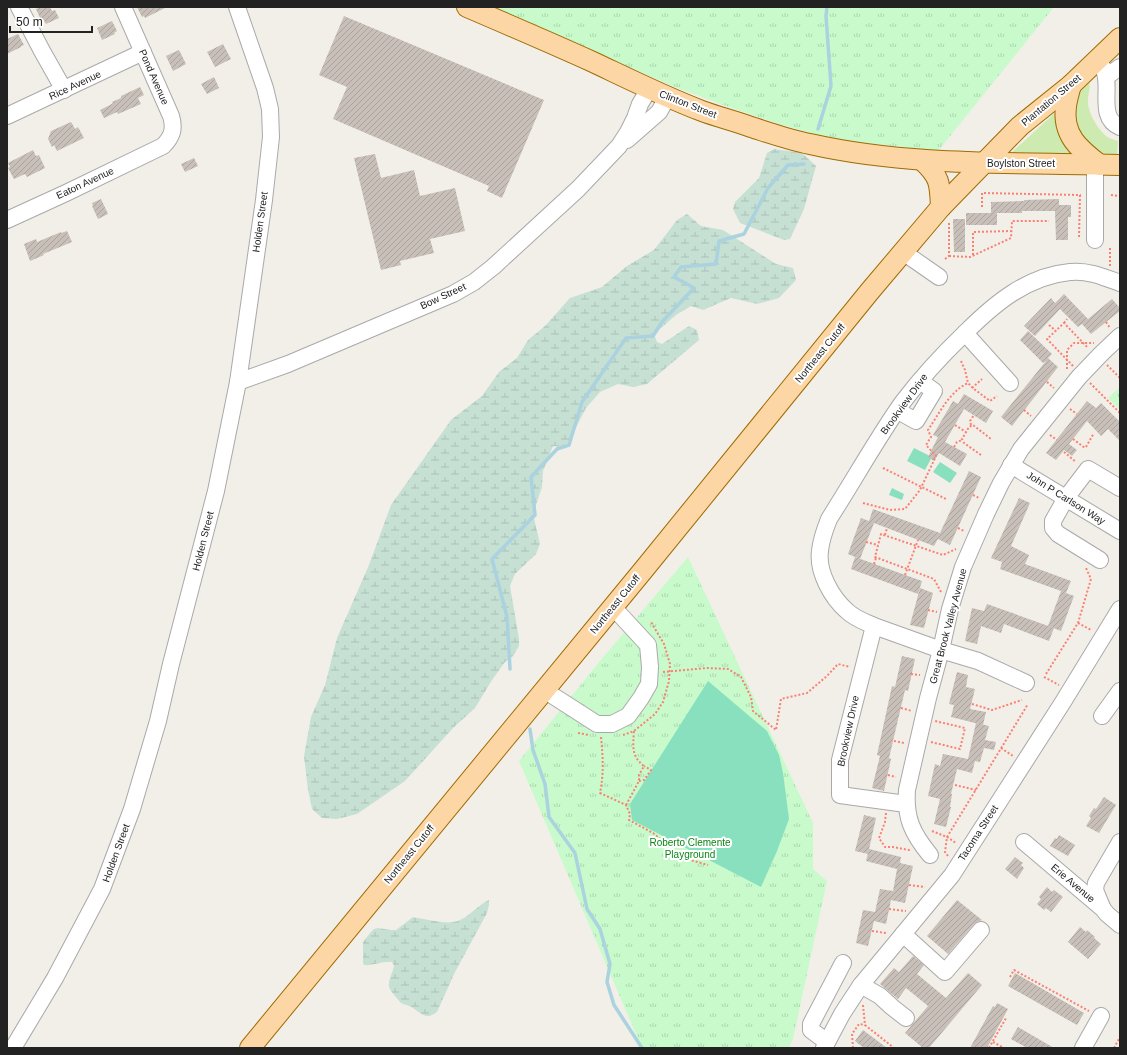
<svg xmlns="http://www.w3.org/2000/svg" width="1127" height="1055" font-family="Helvetica,sans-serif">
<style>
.grass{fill:#cdebb0}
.wetland{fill:url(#wetland-marsh)}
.park{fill:url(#park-tufts)}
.pitch{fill:#88e0be}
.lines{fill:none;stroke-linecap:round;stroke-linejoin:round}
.stream{stroke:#aad3df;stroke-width:3.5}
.building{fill:url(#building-hatch)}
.minor-casing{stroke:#a9a9a9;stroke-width:18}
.major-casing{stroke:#a06b00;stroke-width:22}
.path{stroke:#fa8072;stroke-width:2;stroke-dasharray:2 2;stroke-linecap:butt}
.minor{stroke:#fff;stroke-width:16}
.major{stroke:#fcd6a4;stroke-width:20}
.labels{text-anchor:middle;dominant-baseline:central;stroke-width:4;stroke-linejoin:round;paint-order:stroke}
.street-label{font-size:10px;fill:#222;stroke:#fff}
.park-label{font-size:10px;fill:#0c8416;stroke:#fff}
</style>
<defs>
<pattern id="wetland-marsh" width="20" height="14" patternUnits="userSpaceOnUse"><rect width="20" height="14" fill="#c6e0d4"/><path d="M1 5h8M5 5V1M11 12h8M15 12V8" fill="none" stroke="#aac0b6"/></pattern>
<pattern id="park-tufts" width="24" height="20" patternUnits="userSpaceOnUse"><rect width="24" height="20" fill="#c8facc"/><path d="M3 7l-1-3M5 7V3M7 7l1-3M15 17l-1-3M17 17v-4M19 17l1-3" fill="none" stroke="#acd6af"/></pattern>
<pattern id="building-hatch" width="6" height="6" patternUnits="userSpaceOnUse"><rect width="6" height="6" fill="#c7bfb8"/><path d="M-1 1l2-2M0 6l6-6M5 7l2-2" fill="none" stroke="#aba49e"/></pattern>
</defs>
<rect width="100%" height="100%" fill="#f2efe9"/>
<g class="grass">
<path d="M1089 82C1091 89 1088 93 1088 100 1087 112 1099 132 1109 138 1111 139 1115 140 1118 141L1117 155 1106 154 1092 150 1081 143 1071 112 1073 100Z"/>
<polygon points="1058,110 1061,137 1072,155 1010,154"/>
</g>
<g class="wetland">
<polygon points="774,149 802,153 816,166 804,209 790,239 784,240 740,223 733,209 735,202 759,178 767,153"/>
<polygon points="687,214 701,226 723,230 776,264 793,268 796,280 779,298 757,304 731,298 703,310 691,306 676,315 654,334 657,342 662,344 689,326 697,330 699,340 647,384 633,387 618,384 600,392 586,408 568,443 561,447 553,446 543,471 542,487 533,514 540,544 536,554 515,574 510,586 519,639 519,646 513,656 505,662 492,680 475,708 453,728 405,781 357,814 337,819 322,818 312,809 308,790 304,756 311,717 325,685 337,638 369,565 391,505 451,420 482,396 499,372 517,358 528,340 545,326 570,298 602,287 627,266 654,250 677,220"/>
<path d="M489 900V905L487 913 455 972 437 1012C434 1014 431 1016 428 1016 421 1016 415 1008 409 1006 406 1004 403 1005 400 1002 398 999 390 991 389 987 388 980 393 972 394 966L392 962C383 961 372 966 364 965L363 963V942L371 932 374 929 378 928 391 930H396L413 917C426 919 450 926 460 920 471 915 478 905 489 900Z"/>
</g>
<g class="park">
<polygon points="485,7 1054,7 938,151 831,139 776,123 720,104 675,87 608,58"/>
<polygon points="1120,387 1120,410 1108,398"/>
<polygon points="688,557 813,823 813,869 827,881 793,1039 789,1048 642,1048 519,761 600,661"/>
</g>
<g class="pitch">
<polygon points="914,448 932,457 925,470 907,461"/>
<polygon points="940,462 957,473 950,483 933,472"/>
<polygon points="892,488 904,494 902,500 889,495"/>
<polygon points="708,681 767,731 779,755 783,773 789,819 777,851 761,887 632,820 630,804"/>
</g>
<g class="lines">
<g class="stream">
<polyline points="818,129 831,86 826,16 827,7"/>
<polyline points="510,669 507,617 492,559 535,515 531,477 557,449 569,445 582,402 626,338 653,336 662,322 694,288 674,277 681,267 716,264 719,241 744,234 768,188 788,165 804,164"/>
<polyline points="530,729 533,750 545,784 549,817 575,853 587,909 600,929 610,964 607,982 614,1005 642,1048"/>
</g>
</g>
<g class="building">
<polygon points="40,7 50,7 52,11 55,10 59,18 46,24 43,19 41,20 36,9"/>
<polygon points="137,7 167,7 145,18 144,16 142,17"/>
<polygon points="344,16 544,100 502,198 487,191 489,186 333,119 347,87 319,75"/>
<polygon points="112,21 117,31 114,33 115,34 102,40 97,28"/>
<polygon points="18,34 24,45 21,46 21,47 7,54 7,39"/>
<polygon points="223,44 231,59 215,67 207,52"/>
<polygon points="179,50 186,64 173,71 166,56"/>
<polygon points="214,77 219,88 207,94 201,84"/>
<polygon points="140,87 144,95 138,98 141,104 118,114 117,112 104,118 100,110 110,105 113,103 112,102 121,98 121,96"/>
<polygon points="71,122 75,129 78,127 84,138 57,151 54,145 52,147 48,139 51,131"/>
<polygon points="33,150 36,156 39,155 45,168 27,177 25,174 14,179 8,168 10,167 8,163"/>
<polygon points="375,154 381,178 414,170 420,196 455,188 465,231 430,239 434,253 400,261 401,265 381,270 354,158"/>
<polygon points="194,158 198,166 185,172 181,164"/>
<polygon points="101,199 108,214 98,219 92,206 93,206 92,203"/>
<polygon points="1059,199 1059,205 1071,205 1071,217 1068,217 1068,240 1056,240 1055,211 1022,211 1022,213 997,213 997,225 966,225 966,213 991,213 991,202 1024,201 1024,200"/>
<polygon points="953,219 965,219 965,252 954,252"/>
<polygon points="67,231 72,242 43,254 44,255 30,261 24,244 36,239 37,242 61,232 61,233"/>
<polygon points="1064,294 1088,319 1112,299 1120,308 1120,311 1091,334 1082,324 1078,327 1060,309 1035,336 1024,326 1051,298 1055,303"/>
<polygon points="1028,331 1052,354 1048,358 1058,367 1012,426 1001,417 1046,361 1043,363 1020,340"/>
<polygon points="964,394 993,411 986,423 964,409 945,442 967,454 960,466 939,453 934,461 928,457 938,437 933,435 953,401 958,404"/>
<polygon points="1087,401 1096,408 1101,403 1120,422 1120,441 1108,429 1101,436 1087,421 1069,444 1077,450 1072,456 1064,450 1056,460 1046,453"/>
<polygon points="969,471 981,477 950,545 938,539 934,546 874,523 860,559 848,554 861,518 869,521 873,509 940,533"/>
<polygon points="1019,498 1030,503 1011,546 1029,555 1025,564 1071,581 1066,593 1074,596 1061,631 1048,626 1061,591 1000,569 1002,562 991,558"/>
<polygon points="855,557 922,581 918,594 851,569"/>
<polygon points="920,588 933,593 924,628 910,625"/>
<polygon points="987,604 1054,628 1049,641 1004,624 1001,633 981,626 977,644 965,641 972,608 984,611"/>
<polygon points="902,656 915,659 908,691 905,690 889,758 891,759 884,791 872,788 880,756 877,755 892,686 895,687"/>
<polygon points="957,672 968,675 966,687 975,689 970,709 986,712 983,725 951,717 954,705 949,704"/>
<polygon points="976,723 989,726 985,740 996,742 994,750 984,748 980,762 975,761 972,773 957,769 951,794 952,794 950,807 951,807 946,827 934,824 940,799 928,796 935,764 940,766 943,754 968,759"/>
<polygon points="1104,797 1116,805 1099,833 1086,826 1091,818 1089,816 1094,808 1096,809"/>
<polygon points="864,815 876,818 868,854 855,851"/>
<polygon points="1059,835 1075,845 1068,856 1050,846 1055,838 1057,839"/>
<polygon points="869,849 901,857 900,863 913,866 905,903 891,900 886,924 874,921 868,946 856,943 863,910 875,912 880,889 893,891 897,869 866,861"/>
<polygon points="1015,857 1023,863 1021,865 1024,868 1017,879 1005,869"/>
<polygon points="1047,887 1052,892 1054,890 1063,897 1051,912 1046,908 1044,910 1037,904 1041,899 1039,897"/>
<polygon points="957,900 982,920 974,924 948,954 927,936"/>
<polygon points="1080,927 1086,932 1087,930 1095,937 1094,938 1101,944 1088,959 1068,942"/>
<polygon points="913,956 924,965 917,974 946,998 968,973 982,985 929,1048 923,1048 905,1033 928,1006 906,988 898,999 880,984 894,968 899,972"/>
<polygon points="1015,973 1084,1013 1077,1025 1008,986"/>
<polygon points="997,1003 1008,1009 987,1048 970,1048 993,1006 995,1007"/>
<polygon points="1018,1027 1054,1048 1027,1048 1011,1039"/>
<polygon points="863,1030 887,1048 864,1048 855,1041"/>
</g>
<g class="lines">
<defs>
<g id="minor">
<polyline points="19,7 42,51 64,90"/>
<path d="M1097 60C1099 63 1103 67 1104 70 1112 87 1097 118 1120 127"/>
<polyline points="1106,77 1120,67"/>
<polyline points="7,116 143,52"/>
<polyline points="627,140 659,112 668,96"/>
<path d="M7 220 66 193 163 146C172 137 175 129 171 116L123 7"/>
<polyline points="1095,240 1095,165"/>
<polyline points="903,252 939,277"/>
<polyline points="965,333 1010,383"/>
<polyline points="238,382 288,364 453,294 474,282 493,267 578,189 619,146 628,132 635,118 640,104 649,89"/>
<polyline points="898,411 916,421 934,391 920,381"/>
<polyline points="1011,465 1120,531"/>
<polyline points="1100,560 1058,534 1053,528 1053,521 1066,498 1088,469 1120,488"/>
<polyline points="874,626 941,650 978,661 1026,683"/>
<polyline points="544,690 597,724 612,724 628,716 641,698 649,684 650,667 648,645 613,607"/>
<polyline points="1102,716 1120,691"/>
<path d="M906 804 840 795V760L874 626C865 622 854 618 847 611 832 598 817 572 820 551 821 540 825 529 829 519 854 480 876 440 902 403 921 378 942 355 965 333 994 304 1027 276 1070 272 1088 270 1104 277 1120 283"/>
<polyline points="1024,842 1103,909 1107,914 1120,925"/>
<path d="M930 855C912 833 905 818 907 790L928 698 941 650 950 609 963 567 986 514 1001 483 1021 449 1079 377 1102 353 1120 336"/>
<polyline points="1102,907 1095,890 1096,883 1120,842"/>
<polyline points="903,934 945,972 981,930"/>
<polyline points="861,985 880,996 892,1007 906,1018"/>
<polyline points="827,1042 811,1030 811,1024 843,963"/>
<polyline points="13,1048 55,978 102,889 132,809 158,721 171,664 216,491 238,382 264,200 271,137 270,109 265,88 237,7"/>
<polyline points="824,1048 842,1014 861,985 952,875 1063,702 1120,609"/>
<polyline points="1083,1048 1101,1016"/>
</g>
<g id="major">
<path d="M467 7C509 25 551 43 593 62 629 79 665 97 702 111 718 117 735 121 751 127 770 133 790 140 810 144 912 167 1016 162 1120 165"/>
<path d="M1071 85C1069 92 1067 99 1066 106 1062 135 1079 149 1100 165"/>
<path d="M922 160C940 177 940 183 941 207"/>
<polyline points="250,1048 645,568 870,291 941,207 1020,126 1071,85 1120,38"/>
</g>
</defs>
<use href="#minor" class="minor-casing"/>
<use href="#major" class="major-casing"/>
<g class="path">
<polyline points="1111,195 1120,196"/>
<polyline points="982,207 982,193 1080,195 1079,237"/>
<polyline points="973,255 973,232 1011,231"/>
<polyline points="949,256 970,257 1011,238 1012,221 1049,221"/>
<polyline points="945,259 949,256 949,221"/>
<polyline points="1110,266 1110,247"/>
<polyline points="1106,322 1110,328"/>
<polyline points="1064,323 1067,319"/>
<polyline points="1049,325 1056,331"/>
<polyline points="961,361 965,370 968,383"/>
<polyline points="1107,365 1120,378"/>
<polyline points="1073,366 1047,339 1064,323 1088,348"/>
<polyline points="1067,369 1067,350 1074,343 1094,343"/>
<polyline points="1047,382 1054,388"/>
<polyline points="1090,383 1120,413"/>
<polyline points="972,388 982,379"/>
<polyline points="1070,409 1077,414"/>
<polyline points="1024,410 1031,416"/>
<polyline points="955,425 966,432"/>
<polyline points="971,425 970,421 974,415"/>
<polyline points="1050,435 1057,440"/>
<polyline points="1073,439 1085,448"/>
<polyline points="954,447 957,442 962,440"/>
<polyline points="1086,447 1094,433"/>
<polyline points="1064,452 1076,462"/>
<polyline points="981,455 964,443 962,439 969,427 973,425 991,439"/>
<polyline points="883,468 946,499"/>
<polyline points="973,495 979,498"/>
<path d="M863 503 890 510 905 509 920 490 936 456 926 445 931 437 928 430C939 414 949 392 968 383L974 389 990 401 997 396"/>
<polyline points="958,528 964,531"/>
<polyline points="885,535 887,528"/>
<polyline points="866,542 878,545"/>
<polyline points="874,564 876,558"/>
<polyline points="905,575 918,540"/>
<polyline points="941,592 934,579 875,557 881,534 943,555 956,549"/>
<polyline points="928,610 937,612"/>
<polyline points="1078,623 1091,630"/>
<polyline points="663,672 707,668 728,669 741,677 751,697 753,711 776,730 781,699 807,693 827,676 838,664 850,667"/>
<polyline points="911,674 920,675"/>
<polyline points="1046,674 1078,623 1091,579 1086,568"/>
<polyline points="1044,677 1059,685"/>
<polyline points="972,704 992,710 1022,700"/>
<polyline points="901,708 912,711"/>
<polyline points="578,733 589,735"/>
<polyline points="623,735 634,731 655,714 663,702 669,681 670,664 664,644 651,622"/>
<path d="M601 737C603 758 604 773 600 793L626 805 630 814 629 820 653 833 672 849 687 859 708 865"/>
<polyline points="894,741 904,743"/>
<polyline points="931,742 960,749 965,728 935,721"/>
<polyline points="1001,748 1013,756"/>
<polyline points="888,775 896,777"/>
<polyline points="639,781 644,780 651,770 644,766"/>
<polyline points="955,785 976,790"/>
<path d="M626 805 639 781V775L644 766C631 756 633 746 634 731"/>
<polyline points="886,813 885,822 879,838 885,847 893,847 909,850 910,850"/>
<polyline points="932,831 947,837 956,843"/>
<polyline points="948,856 945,852 947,837 1028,704"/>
<polyline points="909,885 925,887"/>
<polyline points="889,909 906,911"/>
<polyline points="872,931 886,933"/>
<polyline points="1010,977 1014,970 1089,1011"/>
<polyline points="863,1005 865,1025 894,1048"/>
<polyline points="993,1042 1004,1048"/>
<polyline points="853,1048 852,1034 859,1024 865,1025"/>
<polyline points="989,1048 1006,1018"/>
<polyline points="1114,1048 1120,1037"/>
</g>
<use href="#minor" class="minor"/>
<use href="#major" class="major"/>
</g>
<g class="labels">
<g class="street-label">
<text transform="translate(154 77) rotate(66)">Pond Avenue</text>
<text transform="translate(75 85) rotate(-25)">Rice Avenue</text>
<text transform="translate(1051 100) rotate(-40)">Plantation Street</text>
<text transform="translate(688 104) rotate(21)">Clinton Street</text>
<text x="1021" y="163">Boylston Street</text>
<text transform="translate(85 183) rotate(-25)">Eaton Avenue</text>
<text transform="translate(260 222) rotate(-82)">Holden Street</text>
<text transform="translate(443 296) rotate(-25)">Bow Street</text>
<text transform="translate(820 353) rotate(-51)">Northeast Cutoff</text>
<text transform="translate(904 404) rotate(-54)">Brookview Drive</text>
<text transform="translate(1066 498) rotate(32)">John P Carlson Way</text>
<text transform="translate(203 541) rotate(-76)">Holden Street</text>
<text transform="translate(615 604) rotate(-51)">Northeast Cutoff</text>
<text transform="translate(948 626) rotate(-75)">Great Brook Valley Avenue</text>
<text transform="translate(848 731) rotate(-78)">Brookview Drive</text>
<text transform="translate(978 833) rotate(-57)">Tacoma Street</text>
<text transform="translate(116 853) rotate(-70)">Holden Street</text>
<text transform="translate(409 854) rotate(-51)">Northeast Cutoff</text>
<text transform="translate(1073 883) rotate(40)">Erie Avenue</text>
</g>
<g class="park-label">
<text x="690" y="842">Roberto Clemente<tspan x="690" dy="12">Playground</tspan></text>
</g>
</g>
<rect width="1127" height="1055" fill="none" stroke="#222222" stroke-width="16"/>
<path d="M10 26v6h82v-6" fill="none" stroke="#222222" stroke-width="2"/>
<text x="16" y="26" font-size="12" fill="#222222" stroke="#ffffff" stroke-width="3" paint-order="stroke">50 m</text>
</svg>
